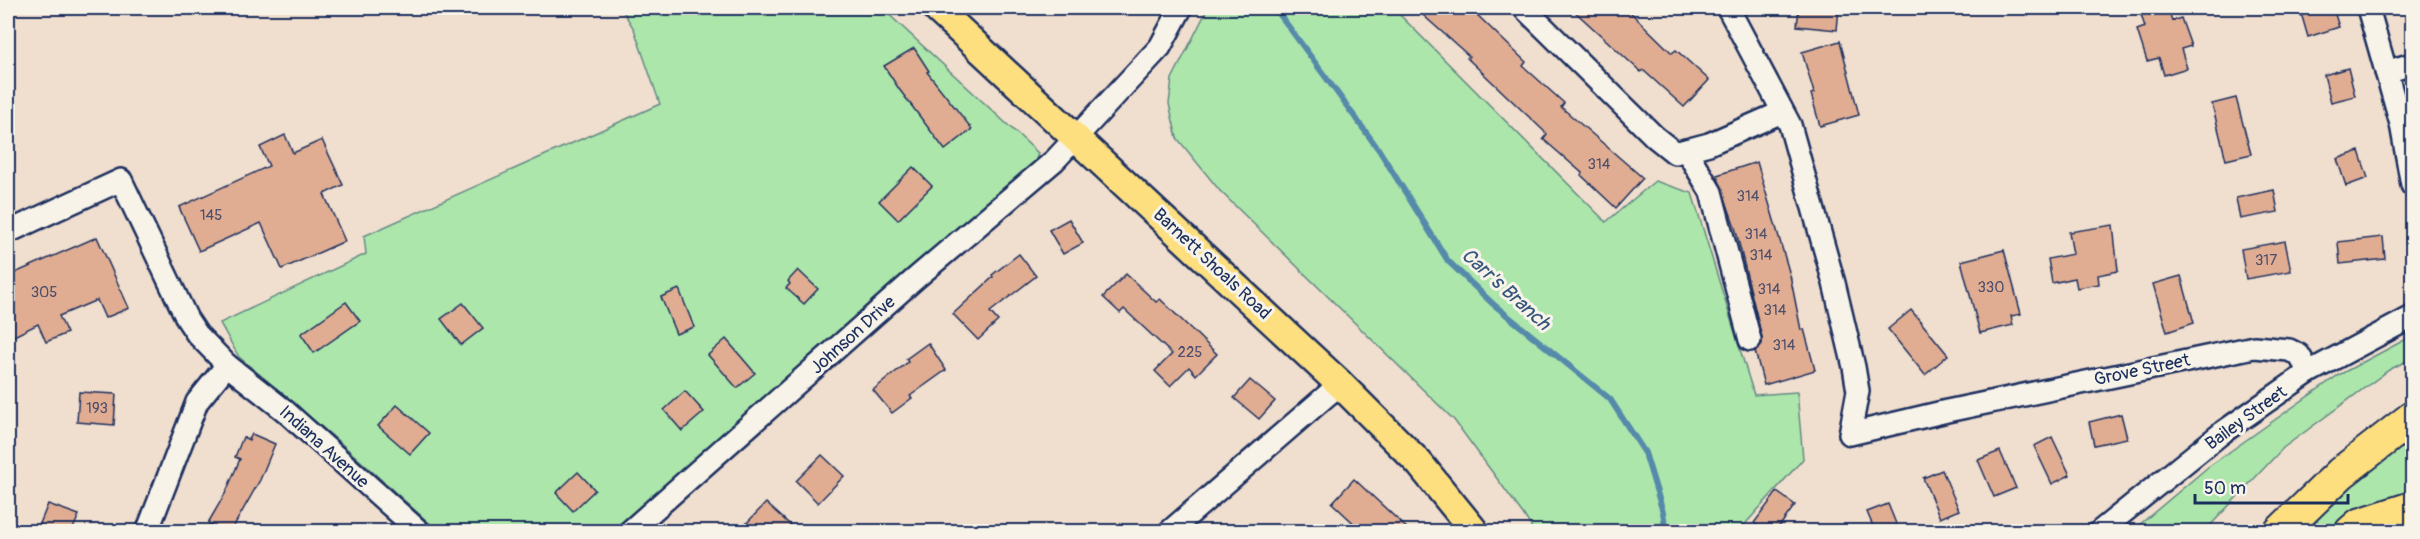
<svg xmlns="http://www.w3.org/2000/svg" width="2420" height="539" font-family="Pangolin,sans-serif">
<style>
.green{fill:#ace6ab;stroke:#648a84;stroke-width:1.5}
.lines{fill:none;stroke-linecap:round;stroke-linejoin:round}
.stream{stroke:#568aaa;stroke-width:6}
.building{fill:#e0ad92;stroke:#1b2f5e;stroke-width:1.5}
.minor-casing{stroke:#1b2f5e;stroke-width:26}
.major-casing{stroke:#1b2f5e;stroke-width:32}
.highway-casing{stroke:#1b2f5e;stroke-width:36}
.path{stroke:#1b2f5e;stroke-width:4;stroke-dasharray:6 4.5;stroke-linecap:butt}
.minor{stroke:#f7f3e8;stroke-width:21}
.major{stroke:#fddf80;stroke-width:27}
.highway{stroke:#fddf80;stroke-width:32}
.labels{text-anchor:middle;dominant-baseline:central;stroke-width:6;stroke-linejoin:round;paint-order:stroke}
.number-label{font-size:15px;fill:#4c4e6b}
.street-label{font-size:18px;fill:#1b2f5e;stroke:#f7f3e8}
.water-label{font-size:20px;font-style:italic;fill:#34557e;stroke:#f7f3e8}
</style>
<rect width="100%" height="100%" fill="#f0dece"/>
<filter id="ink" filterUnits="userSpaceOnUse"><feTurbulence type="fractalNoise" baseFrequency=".0167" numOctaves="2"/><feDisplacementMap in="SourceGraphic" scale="12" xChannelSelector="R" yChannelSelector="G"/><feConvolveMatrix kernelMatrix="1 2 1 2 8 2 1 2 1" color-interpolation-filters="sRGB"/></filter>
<g filter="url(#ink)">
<g class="green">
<polygon points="621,8 882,8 1038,153 1035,162 727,437 615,531 438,531 343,445 239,357 220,323 366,254 364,236 660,104 634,29"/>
<polygon points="1208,8 1393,8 1606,222 1655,181 1692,193 1754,395 1797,392 1803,459 1739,531 1534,531 1523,514 1454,420 1220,191 1177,138 1169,104 1172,79"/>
<polygon points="2412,336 2412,358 2389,370 2283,448 2205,531 2132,531 2208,467 2337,376"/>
<polygon points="2412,433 2412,496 2344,525 2334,531 2295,532"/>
</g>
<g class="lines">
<polyline class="stream" points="1275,8 1379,150 1448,261 1493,304 1610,399 1645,453 1663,512 1666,532"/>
</g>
<g class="building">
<polygon points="1415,8 1470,8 1526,62 1523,66 1564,103 1561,107 1643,178 1616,208 1581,175 1582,173 1543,139 1547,134 1467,58 1469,56"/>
<polygon points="1571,8 1626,8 1672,53 1676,50 1709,80 1684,107 1643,70 1641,72"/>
<polygon points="1799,8 1839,8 1837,30 1797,26"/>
<polygon points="2139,8 2168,8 2172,21 2181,18 2191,46 2181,49 2187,68 2164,75 2159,58 2147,61 2137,30 2145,27"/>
<polygon points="2320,8 2333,8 2339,27 2308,37 2301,13"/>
<polygon points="1840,41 1859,115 1820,126 1811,94 1814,93 1802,52"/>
<polygon points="914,48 929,71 927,72 972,129 945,150 899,89 884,66"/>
<polygon points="2348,68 2355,96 2331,102 2324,75"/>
<polygon points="2236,98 2251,154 2226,160 2212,104"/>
<polygon points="285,135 293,153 322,140 343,185 324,194 345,241 282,269 261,223 199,251 179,207 269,166 260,147"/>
<polygon points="2359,151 2368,178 2346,186 2337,159"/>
<polygon points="1757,162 1790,275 1801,330 1804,329 1815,370 1764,385 1755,351 1762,344 1762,337 1735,227 1717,175"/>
<polygon points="913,167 932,186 898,220 879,201"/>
<polygon points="2274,190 2278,212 2240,219 2236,198"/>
<polygon points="1069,219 1083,243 1063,254 1049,230"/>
<polygon points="2113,225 2118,271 2098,275 2099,284 2077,288 2075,278 2052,283 2048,259 2073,254 2069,232"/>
<polygon points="97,237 129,308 105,318 97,300 59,316 67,333 46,342 38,324 8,339 8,276"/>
<polygon points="2383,237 2385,259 2340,264 2338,242"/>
<polygon points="2285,241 2291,271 2246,279 2241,249"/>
<polygon points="2004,250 2021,314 2011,316 2013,325 1980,333 1961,261"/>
<polygon points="1019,254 1036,276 990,312 998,321 978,340 953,314 993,277 992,275"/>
<polygon points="798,270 818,289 804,304 786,288 790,284 788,281"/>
<polygon points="1126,274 1156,302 1160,299 1217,354 1196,375 1189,367 1170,386 1155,371 1172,354 1124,309 1120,313 1103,297"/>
<polygon points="2181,276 2194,323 2167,332 2153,284"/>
<polygon points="679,289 694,327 676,334 661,297"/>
<polygon points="346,302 360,321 314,353 301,334"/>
<polygon points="463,303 483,328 461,345 441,319"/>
<polygon points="1911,310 1948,355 1925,375 1888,329"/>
<polygon points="726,339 755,373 737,388 708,355"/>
<polygon points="928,343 946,370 910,396 912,398 892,413 873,390 908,362 906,359"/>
<polygon points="1250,380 1275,401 1259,419 1234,398"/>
<polygon points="685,391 704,412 682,431 664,410"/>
<polygon points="79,392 116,394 114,425 77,422"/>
<polygon points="397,405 429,433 410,454 378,426"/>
<polygon points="2121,414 2127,438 2094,445 2089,422"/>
<polygon points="252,434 275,444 260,480 231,531 224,531 208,523 226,492 240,459 235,457 243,437 249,440"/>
<polygon points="2052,437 2070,475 2052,484 2034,446"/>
<polygon points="2000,451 2016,488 1994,497 1978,460"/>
<polygon points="822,455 844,476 818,503 796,481"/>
<polygon points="1942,470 1959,510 1940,518 1923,478"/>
<polygon points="578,472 595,490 573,511 556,493"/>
<polygon points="1354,479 1410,531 1362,531 1332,503"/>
<polygon points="1777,492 1795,505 1776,531 1766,531 1754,523"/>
<polygon points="766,503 797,531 739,531"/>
<polygon points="48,504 79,515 72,531 37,531"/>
<polygon points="1888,504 1899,531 1875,531 1867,512"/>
</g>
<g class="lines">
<defs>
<g id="minor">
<polyline points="1524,8 1655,137 1675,153 1709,144 1782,112"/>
<polyline points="1728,8 1790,125 1834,283 1854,367 1858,391 1850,434 1947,411 2254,347 2289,350 2299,355 2309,372"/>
<polyline points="2368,8 2401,124 2412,185"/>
<polyline points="2386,72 2412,64"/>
<polyline points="1686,150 1711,192 1750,340"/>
<polyline points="8,232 121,180 187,319 197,334 227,365"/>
<polyline points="147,532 197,402 227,365 284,410 420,532"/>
<polyline points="629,532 916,278 1055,160 1160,47 1181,8"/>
<polyline points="1169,532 1340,384"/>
<polyline points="2099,532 2223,432 2309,372 2412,317"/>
</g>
<polyline id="major" points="936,8 1340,384 1419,463 1475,532"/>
<g id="highway">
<polyline points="2280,532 2341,473 2412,418"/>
<polyline points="2351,532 2359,525 2412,508"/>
</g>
</defs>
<use href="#minor" class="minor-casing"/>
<use href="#major" class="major-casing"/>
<use href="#highway" class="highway-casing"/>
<polyline class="path" points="1771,15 1773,8"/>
<use href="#minor" class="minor"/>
<use href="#major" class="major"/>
<use href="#highway" class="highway"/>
</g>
</g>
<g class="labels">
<g class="number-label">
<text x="1599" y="164">314</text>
<text x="1748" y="196">314</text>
<text x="211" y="215">145</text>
<text x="1756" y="234">314</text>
<text x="1761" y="255">314</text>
<text x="2266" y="260">317</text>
<text x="1991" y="287">330</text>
<text x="1769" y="289">314</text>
<text x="44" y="292">305</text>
<text x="1775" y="310">314</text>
<text x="1784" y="345">314</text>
<text x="1190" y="352">225</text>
<text x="97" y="408">193</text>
</g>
<g class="street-label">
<text transform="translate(1212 264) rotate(43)">Barnett Shoals Road</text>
<text transform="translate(853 335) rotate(-42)">Johnson Drive</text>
<text transform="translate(2142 370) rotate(-12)">Grove Street</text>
<text transform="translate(2246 418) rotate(-36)">Bailey Street</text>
<text transform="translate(324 447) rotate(42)">Indiana Avenue</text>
</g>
<g class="water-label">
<text transform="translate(1506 289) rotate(42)">Carr's Branch</text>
</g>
</g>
<rect width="2420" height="539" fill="none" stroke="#f7f3e8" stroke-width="30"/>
<rect x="15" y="15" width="2390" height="509" fill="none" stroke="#1b2f5e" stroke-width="2" filter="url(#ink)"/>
<path d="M2195 494v9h153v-9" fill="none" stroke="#1b2f5e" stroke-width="3"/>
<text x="2204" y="494" font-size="18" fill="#1b2f5e" stroke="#f7f3e8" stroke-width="4.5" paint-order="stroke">50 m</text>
</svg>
